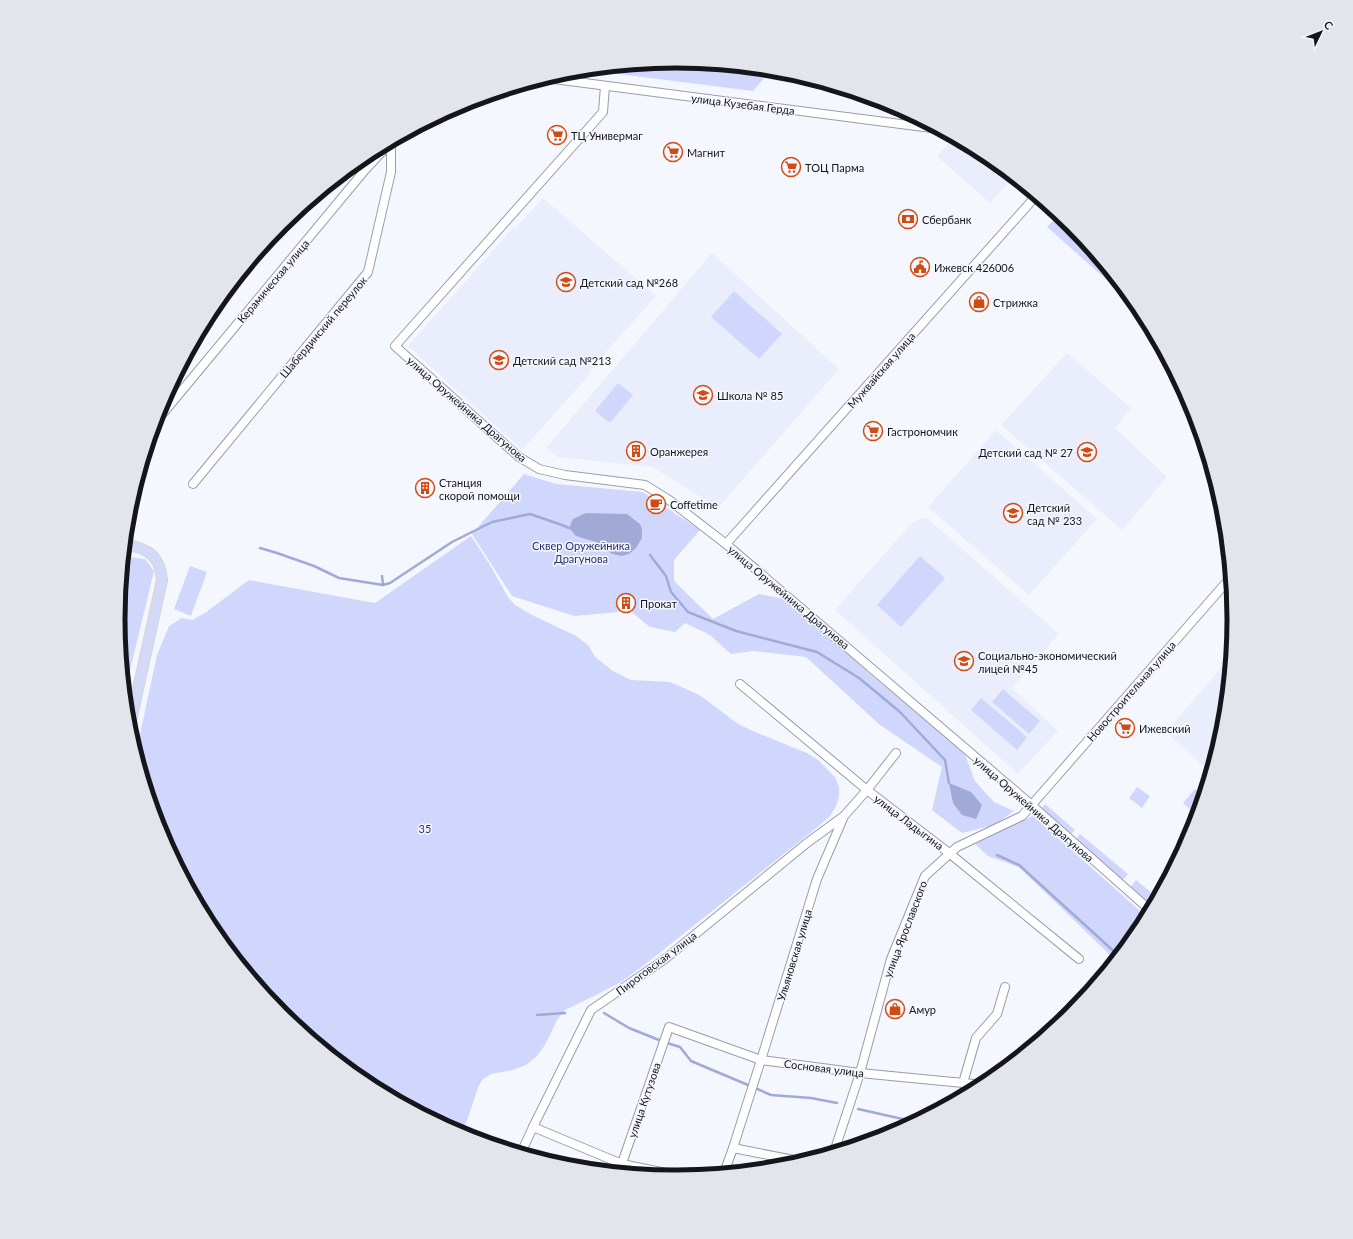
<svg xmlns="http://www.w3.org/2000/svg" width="1353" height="1239" font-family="Lato,sans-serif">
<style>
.built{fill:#eaedfc}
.green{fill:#d1d7fc}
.water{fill:#a1a9d7}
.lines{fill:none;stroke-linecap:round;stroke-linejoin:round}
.stream{stroke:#a1a9d7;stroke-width:2.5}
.minor-casing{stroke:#999cad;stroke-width:10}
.major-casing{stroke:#d5d5d6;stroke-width:12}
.minor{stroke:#fff;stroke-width:8}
.major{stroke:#d4d9f7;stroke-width:10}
.labels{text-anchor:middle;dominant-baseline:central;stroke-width:3;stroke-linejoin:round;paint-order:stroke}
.street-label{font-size:11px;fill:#15161c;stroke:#f5f7fe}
.poi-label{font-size:11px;fill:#15161c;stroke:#f5f7fe;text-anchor:start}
.park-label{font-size:11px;fill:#2b2e67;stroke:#f5f7fe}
.rim{fill:none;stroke:#15161c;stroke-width:5}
</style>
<rect width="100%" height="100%" fill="#f5f7fe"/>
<g class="built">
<polygon points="950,142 962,142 987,155 1013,177 990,203 937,156"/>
<polygon points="543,198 656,296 589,371 590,374 522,450 408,346 513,228 515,229"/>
<polygon points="712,253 839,369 718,508 653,467 558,457 546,448"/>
<polygon points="1067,353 1131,408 1115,428 1167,477 1122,530 1001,425"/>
<polygon points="996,430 1097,519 1029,595 928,507"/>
<polygon points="921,518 927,518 1059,634 1012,688 1058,731 1018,774 835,610 910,525"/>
<polygon points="1232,655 1224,729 1211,773 1166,732"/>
</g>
<g class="green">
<polygon points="677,61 771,70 753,91 587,70"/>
<polygon points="1059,214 1072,225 1143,312 1047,227"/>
<polygon points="734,291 782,334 759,359 711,317"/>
<polygon points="618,383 633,395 610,423 595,411"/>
<polygon points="524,474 556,484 643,492 700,530 674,560 674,581 713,619 759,594 784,599 824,630 870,674 964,752 975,781 994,802 1014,811 994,825 962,833 932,810 942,767 880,725 806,657 753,651 731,654 710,635 685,623 675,632 650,627 630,611 574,616 512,596 472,534"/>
<polygon points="471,536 490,565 508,597 515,605 532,615 576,636 589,646 595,657 613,671 631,680 670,682 686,689 701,696 738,724 755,732 807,753 818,760 835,777 839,787 839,797 836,806 830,816 814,830 643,966 621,982 594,996 565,1010 557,1020 545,1045 536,1057 526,1065 513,1070 491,1074 483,1079 478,1087 468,1118 461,1134 366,1084 281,1014 212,930 160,833 136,753 157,655 169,626 182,618 192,620 205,613 249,580 375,603"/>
<polygon points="124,556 145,559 154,571 125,691 118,619"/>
<polygon points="920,556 945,578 901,627 877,605"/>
<polygon points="190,566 207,572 191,616 174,609"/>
<polygon points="1003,689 1040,721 1029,734 992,702"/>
<polygon points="981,698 1027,737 1017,750 971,710"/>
<polygon points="1137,787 1150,796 1142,808 1129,798"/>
<polygon points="1195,789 1204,796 1198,816 1183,803"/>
<polygon points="1045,804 1075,830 1071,834 1042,808"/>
<path d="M1033 816 1147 917C1138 935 1127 945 1113 958L1019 867 988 856 973 842Z"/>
<polygon points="1080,834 1128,874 1123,880 1076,839"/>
<polygon points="1136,880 1158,898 1153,907 1131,887"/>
</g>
<g class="water">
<polygon points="586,513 627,514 640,524 642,529 642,538 636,548 629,554 622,556 612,554 596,542 576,536 569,528 573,519"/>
<polygon points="949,783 971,792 982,805 976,819 962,815 953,803"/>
</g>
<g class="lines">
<g class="stream">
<polyline points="260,548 277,553 314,566 339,578 383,585 390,583 452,542 492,522 530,514 562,525 569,528"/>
<polyline points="650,555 666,576 671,592 688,612 736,631 817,652 859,678 900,712 945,760 949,783"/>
<polyline points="382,576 383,585"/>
<polyline points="997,855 1019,865 1119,956"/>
<polyline points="604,1013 629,1028 659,1040"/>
<polyline points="537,1015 565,1013"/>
<polyline points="667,1043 680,1047 691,1061 748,1085"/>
<polyline points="755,1088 771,1095 811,1098 837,1103"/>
<polyline points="858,1109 916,1122"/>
</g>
<defs>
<g id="minor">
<polyline points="546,78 939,129"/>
<polyline points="605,86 603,112 395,346 519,457 539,469 565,475 645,485 669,500 726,544 1027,801 1151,911"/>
<polyline points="155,423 365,170 392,141"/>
<polyline points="193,484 368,272 391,172 391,143"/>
<polyline points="726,544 1036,196"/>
<polyline points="740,684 867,790 949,853 1079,959"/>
<polyline points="963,1083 976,1038 997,1014 1005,987"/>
<polyline points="533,1127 622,1164 685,1177"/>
<polyline points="733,1148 804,1162"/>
<polyline points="834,1152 860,1073 891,959 925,876 957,847 1022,816 1231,577"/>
<polyline points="521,1153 533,1127 591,1010 665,959 807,843 844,816"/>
<polyline points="619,1172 669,1027 761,1060 860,1073 984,1085"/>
<polyline points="724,1173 733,1148 761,1060 817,879 844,816 867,790 896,753"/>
</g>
<path id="major" d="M125 544C148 549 160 555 162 580L129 730"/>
</defs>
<use href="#minor" class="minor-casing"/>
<use href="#major" class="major-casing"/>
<use href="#minor" class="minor"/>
<use href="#major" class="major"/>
</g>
<defs>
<symbol id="supermarket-ring" viewBox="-11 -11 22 22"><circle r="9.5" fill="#f5f7fe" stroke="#d24c11" stroke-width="1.5"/><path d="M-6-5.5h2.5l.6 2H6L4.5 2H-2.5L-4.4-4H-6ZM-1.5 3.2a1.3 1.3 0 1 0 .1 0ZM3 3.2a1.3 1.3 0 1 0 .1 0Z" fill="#d24c11"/></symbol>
<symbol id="bank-ring" viewBox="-11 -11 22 22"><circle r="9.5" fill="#f5f7fe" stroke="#d24c11" stroke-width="1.5"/><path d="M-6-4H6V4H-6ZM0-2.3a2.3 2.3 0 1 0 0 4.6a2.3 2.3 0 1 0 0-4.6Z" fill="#d24c11"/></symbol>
<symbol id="civic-ring" viewBox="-11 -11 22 22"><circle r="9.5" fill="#f5f7fe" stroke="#d24c11" stroke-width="1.5"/><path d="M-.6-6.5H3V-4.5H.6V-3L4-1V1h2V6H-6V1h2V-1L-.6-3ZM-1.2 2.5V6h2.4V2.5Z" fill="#d24c11"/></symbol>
<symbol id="school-ring" viewBox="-11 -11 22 22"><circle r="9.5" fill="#f5f7fe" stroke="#d24c11" stroke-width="1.5"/><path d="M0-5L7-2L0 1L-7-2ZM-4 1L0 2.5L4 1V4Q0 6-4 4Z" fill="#d24c11"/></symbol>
<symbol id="shop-ring" viewBox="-11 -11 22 22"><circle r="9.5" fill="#f5f7fe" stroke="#d24c11" stroke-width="1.5"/><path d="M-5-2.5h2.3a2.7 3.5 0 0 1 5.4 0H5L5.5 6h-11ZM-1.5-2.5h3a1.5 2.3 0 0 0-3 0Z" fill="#d24c11"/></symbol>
<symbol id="building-ring" viewBox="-11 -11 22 22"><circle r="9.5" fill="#f5f7fe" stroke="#d24c11" stroke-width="1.5"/><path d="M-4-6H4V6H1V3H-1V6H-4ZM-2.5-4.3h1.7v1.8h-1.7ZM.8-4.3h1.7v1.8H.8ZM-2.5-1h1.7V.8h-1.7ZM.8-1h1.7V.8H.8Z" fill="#d24c11"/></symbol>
<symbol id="cafe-ring" viewBox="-11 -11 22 22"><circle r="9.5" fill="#f5f7fe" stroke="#d24c11" stroke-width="1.5"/><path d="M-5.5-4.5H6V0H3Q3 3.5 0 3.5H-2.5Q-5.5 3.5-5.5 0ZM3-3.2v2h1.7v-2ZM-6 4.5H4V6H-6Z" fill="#d24c11"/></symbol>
</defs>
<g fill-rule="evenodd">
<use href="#supermarket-ring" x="546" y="124" width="22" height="22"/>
<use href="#supermarket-ring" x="662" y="141" width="22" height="22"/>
<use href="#supermarket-ring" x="780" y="156" width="22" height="22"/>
<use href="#bank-ring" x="897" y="208" width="22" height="22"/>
<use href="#civic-ring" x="909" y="256" width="22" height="22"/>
<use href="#school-ring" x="555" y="271" width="22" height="22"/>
<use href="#shop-ring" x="968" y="291" width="22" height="22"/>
<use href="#school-ring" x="488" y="349" width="22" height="22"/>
<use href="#school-ring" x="692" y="384" width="22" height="22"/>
<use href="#supermarket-ring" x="862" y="420" width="22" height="22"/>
<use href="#building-ring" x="625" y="440" width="22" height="22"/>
<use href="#school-ring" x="1076" y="441" width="22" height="22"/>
<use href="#building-ring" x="414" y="477" width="22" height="22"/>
<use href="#cafe-ring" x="645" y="493" width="22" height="22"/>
<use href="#school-ring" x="1002" y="502" width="22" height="22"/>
<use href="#building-ring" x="615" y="592" width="22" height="22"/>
<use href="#school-ring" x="953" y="650" width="22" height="22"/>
<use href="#supermarket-ring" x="1114" y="717" width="22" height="22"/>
<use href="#shop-ring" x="884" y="998" width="22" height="22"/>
</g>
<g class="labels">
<g class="street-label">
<text transform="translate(743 104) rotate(7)">улица Кузебая Герда</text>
<text transform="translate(273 281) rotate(-50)">Керамическая улица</text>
<text transform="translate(323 327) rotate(-50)">Шабердинский переулок</text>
<text transform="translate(881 370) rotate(-49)">Мужвайская улица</text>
<text transform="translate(467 409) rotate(41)">улица Оружейника Драгунова</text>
<text transform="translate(789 597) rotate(40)">улица Оружейника Драгунова</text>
<text transform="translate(1131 691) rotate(-49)">Новостроительная улица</text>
<text transform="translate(1034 809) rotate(41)">улица Оружейника Драгунова</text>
<text transform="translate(909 822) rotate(37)">улица Ладыгина</text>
<text transform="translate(905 929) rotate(-69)">улица Ярославского</text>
<text transform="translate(794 955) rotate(-73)">Ульяновская улица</text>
<text transform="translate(656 963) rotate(-37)">Пироговская улица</text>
<text transform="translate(824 1068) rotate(7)">Сосновая улица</text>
<text transform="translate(644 1100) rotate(-71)">улица Кутузова</text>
</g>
<g class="poi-label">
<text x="571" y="135">ТЦ Универмаг</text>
<text x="687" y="152">Магнит</text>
<text x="805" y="167">ТОЦ Парма</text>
<text x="922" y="219">Сбербанк</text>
<text x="934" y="267">Ижевск 426006</text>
<text x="580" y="282">Детский сад №268</text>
<text x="993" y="302">Стрижка</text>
<text x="513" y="360">Детский сад №213</text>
<text x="717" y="395">Школа № 85</text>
<text x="887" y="431">Гастрономчик</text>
<text x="650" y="451">Оранжерея</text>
<text x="1073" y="452" text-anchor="end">Детский сад № 27</text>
<text x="439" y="482">Станция<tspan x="439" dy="13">скорой помощи</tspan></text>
<text x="670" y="504">Coffetime</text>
<text x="1027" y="507">Детский<tspan x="1027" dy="13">сад № 233</tspan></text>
<text x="640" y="603">Прокат</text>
<text x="978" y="655">Социально-экономический<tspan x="978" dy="13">лицей №45</tspan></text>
<text x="1139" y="728">Ижевский</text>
<text x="909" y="1009">Амур</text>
</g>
<g class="park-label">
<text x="581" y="545">Сквер Оружейника<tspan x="581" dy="13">Драгунова</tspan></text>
<text x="425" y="828">35</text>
</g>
</g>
<path d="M0 0H1353V1239H0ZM125 619a551 551 0 1 1 1102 0a551 551 0 1 1-1102 0Z" fill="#e3e5ec" fill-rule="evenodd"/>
<path class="rim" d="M125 619a551 551 0 1 1 1102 0a551 551 0 1 1-1102 0Z"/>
<g transform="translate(1321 32) rotate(47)" stroke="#f5f7fe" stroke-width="3" paint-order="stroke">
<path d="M0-3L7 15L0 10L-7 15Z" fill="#15161c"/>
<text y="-6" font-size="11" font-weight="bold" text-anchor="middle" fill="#15161c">С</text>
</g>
</svg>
